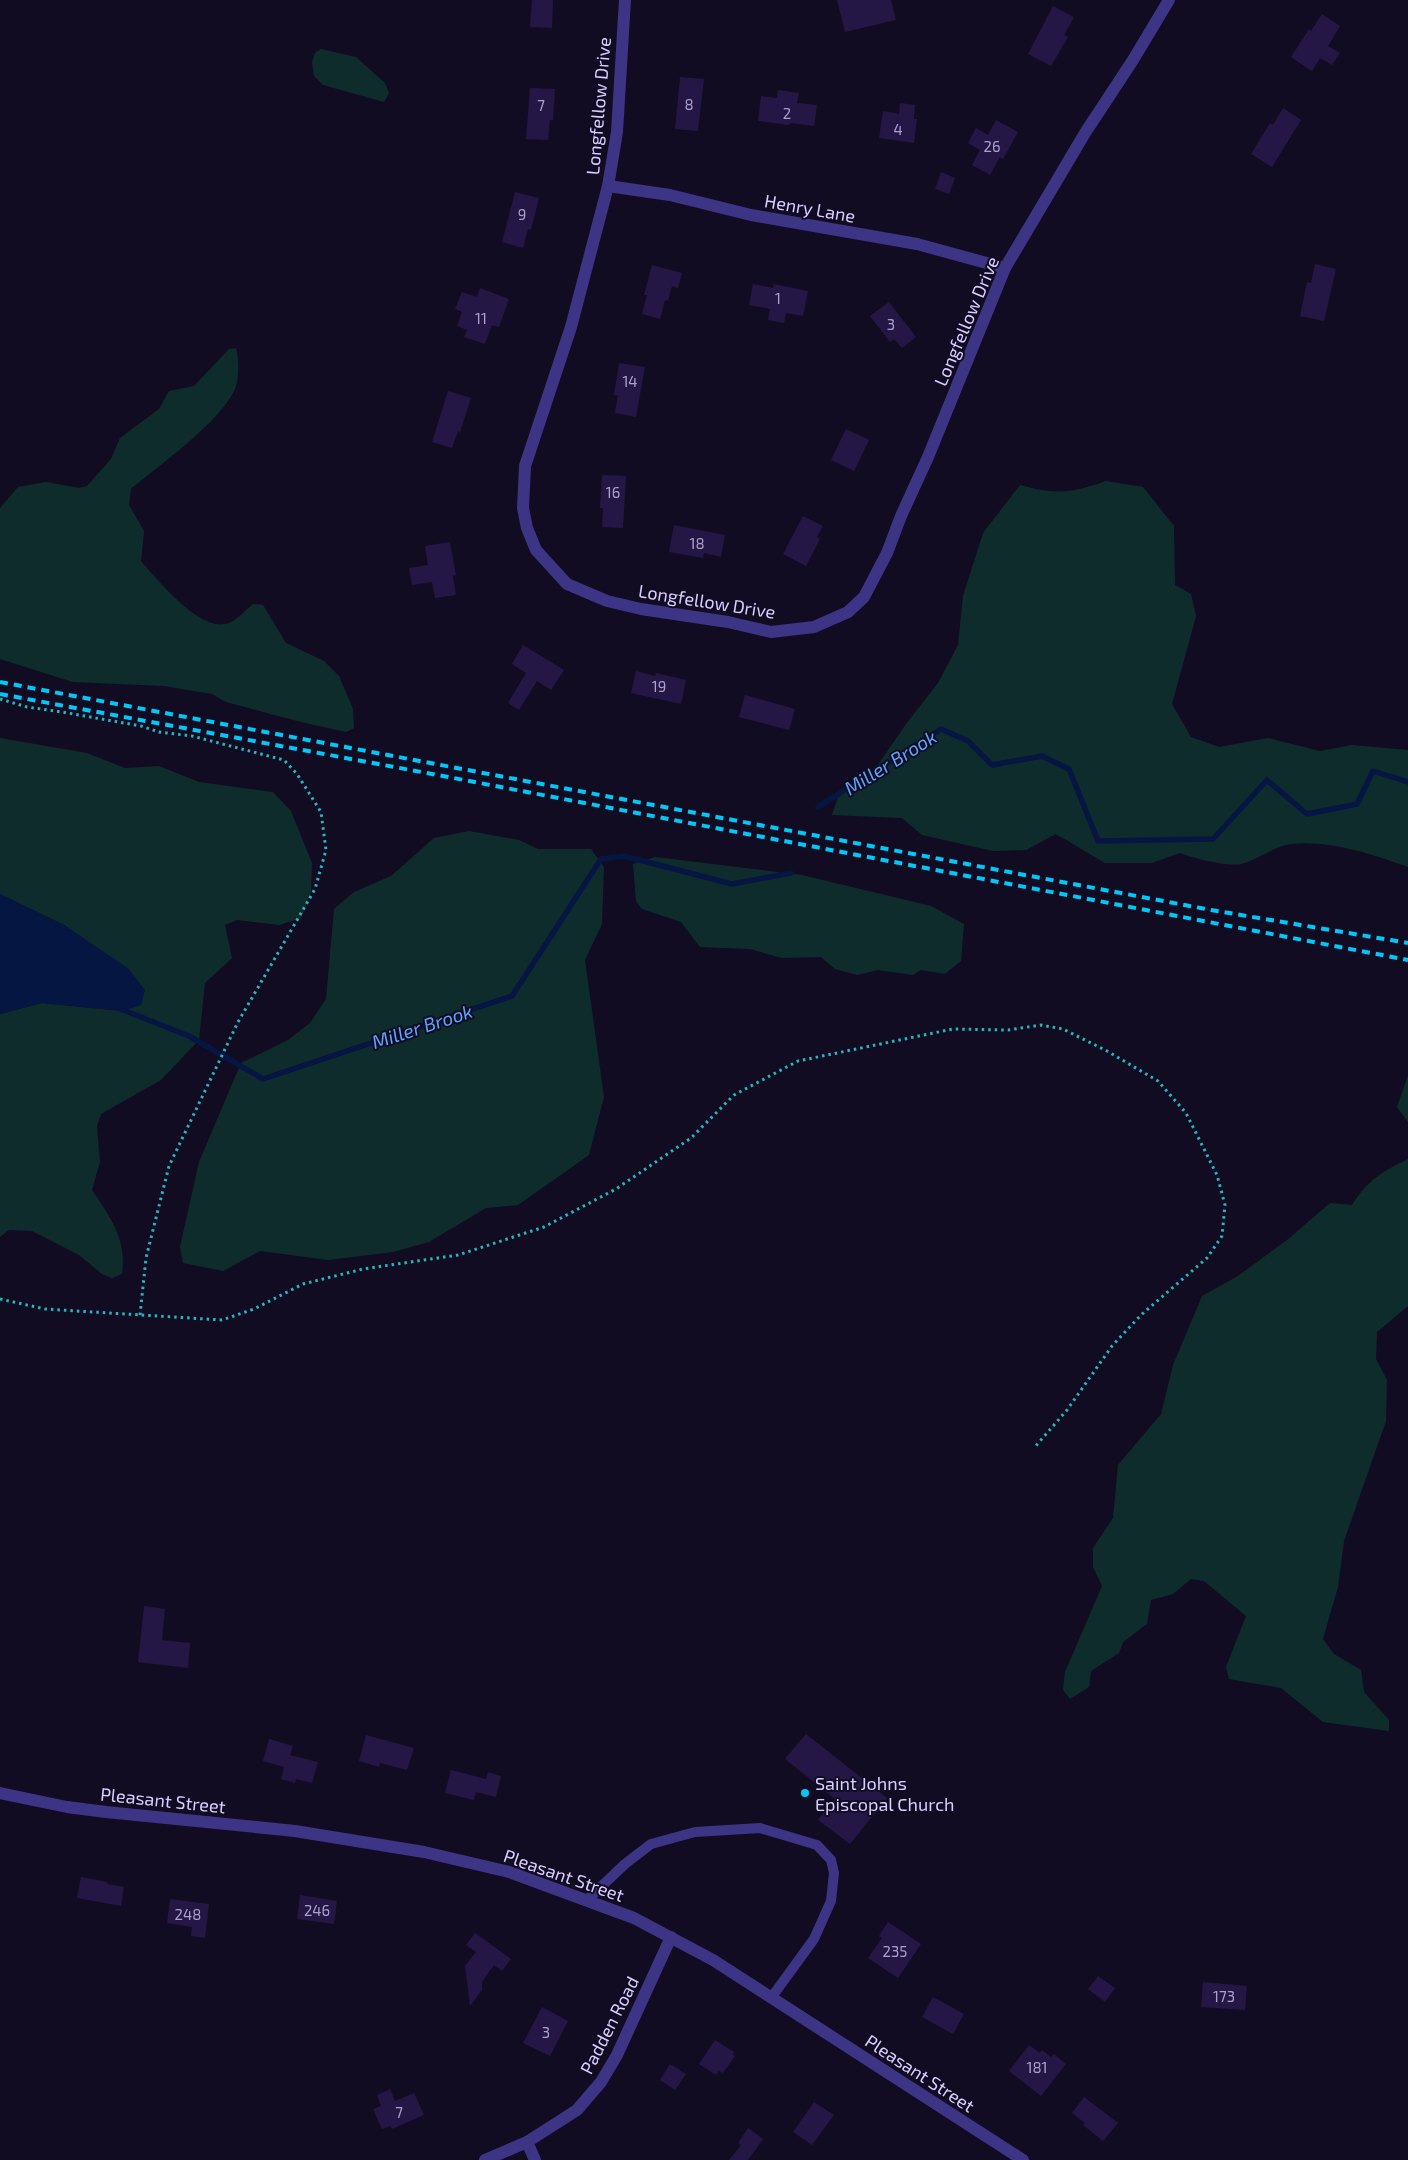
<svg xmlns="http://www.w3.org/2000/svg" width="1408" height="2160" font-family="'Exo 2',sans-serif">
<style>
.green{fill:#0f2c2d}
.water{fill:#061642}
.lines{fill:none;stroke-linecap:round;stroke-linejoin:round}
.stream{stroke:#061642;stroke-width:5.5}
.building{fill:#241745}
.path{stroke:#25b7bc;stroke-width:3;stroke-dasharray:2.5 4;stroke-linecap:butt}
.service{stroke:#3e3485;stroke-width:10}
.minor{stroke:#3e3485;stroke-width:12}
.tertiary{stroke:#3e3485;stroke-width:12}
.rail{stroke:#00c9f9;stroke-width:4;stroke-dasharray:8 6;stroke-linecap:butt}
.poi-dot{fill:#00c9f9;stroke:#120c23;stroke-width:2}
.labels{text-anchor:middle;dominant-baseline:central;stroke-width:4;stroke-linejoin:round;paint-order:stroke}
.number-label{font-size:15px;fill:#aba0d0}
.street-label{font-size:18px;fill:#d8ceff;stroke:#120c23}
.poi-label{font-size:18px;fill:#d8ceff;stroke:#120c23;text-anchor:start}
.water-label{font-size:19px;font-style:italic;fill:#5ca5ff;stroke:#120c23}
</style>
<rect width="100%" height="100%" fill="#120c23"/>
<g class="green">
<polygon points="321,49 356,57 385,83 389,93 384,102 323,85 314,76 312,62 315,53"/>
<path d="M236 348C239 359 239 375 236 386 225 419 158 466 131 489L129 505 144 531 141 561C157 579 201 634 229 623 237 620 246 610 253 604L263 605 286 643 324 661 339 676 353 709 354 728 346 732 301 722 226 702 212 694 164 686 73 682 0 659V508L18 487 46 482 79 488 87 486 111 459 120 438 159 409 169 391 194 386 229 349Z"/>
<path d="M1106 481 1143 487 1174 526 1175 585 1191 594 1196 616 1172 704 1191 737 1219 747 1268 738 1320 751 1352 745 1408 750V867C1371 854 1331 840 1291 844 1274 846 1258 860 1241 864 1228 867 1192 858 1180 853L1152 863H1105L1056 834 1026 850 993 851 922 835 902 818 832 815 840 791 873 772 906 724 938 683 958 645 963 596 983 533 1020 485C1055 495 1072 493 1106 481Z"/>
<path d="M0 738 87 753 125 768 159 766 199 782 273 792 291 811 312 863 311 892 301 918 279 925 237 920 225 925 232 958 205 983 199 1040 161 1080 101 1114 97 1126 100 1162 92 1190C110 1217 127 1239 122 1274L112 1278 102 1274 79 1255 32 1231 9 1230 0 1237V1014L42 1003 123 1011 66 926 0 894Z"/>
<polygon points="469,831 519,840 538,849 591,849 604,867 602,924 585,960 604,1097 589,1155 518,1205 486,1208 429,1242 393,1252 328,1260 260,1251 223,1271 183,1263 180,1247 199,1162 241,1063 288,1040 310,1023 326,999 334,909 354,892 391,876 434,838"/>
<polygon points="655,857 802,875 931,906 964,924 961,961 945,974 921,970 913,975 878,970 857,975 835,969 821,957 782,958 750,949 700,947 681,922 642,909 636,901 633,864"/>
<polygon points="1408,1075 1408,1122 1397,1107"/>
<path d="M1408 1159V1306L1377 1332 1376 1359 1387 1380 1386 1421 1344 1541 1338 1587 1323 1639 1334 1654 1361 1670 1364 1692 1389 1720V1731L1323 1722 1281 1688 1229 1679 1226 1667 1246 1616 1204 1581 1191 1579 1173 1594 1151 1600 1147 1624 1123 1642 1119 1653 1091 1671 1089 1687 1070 1699 1063 1690 1065 1672 1102 1586 1093 1567V1548L1113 1518 1118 1465 1161 1414 1173 1365 1202 1296 1238 1276 1287 1240 1330 1203 1352 1205C1368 1180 1381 1172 1408 1159Z"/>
</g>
<polygon class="water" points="0,894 66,926 129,969 145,990 141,1005 123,1011 42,1003 0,1014"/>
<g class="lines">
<g class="stream">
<polyline points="818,807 941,729 968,741 992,765 1042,756 1069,769 1098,841 1213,839 1267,780 1307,814 1357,804 1373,771 1408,782"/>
<polyline points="118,1008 189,1036 263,1079 512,996 601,859 624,856 732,884 791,873"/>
</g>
</g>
<g class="building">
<polygon points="532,0 553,0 552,28 530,27"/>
<polygon points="837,0 891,0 896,20 845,32"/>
<polygon points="1053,6 1074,17 1064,35 1068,37 1051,66 1028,54"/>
<polygon points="1322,14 1340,26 1328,46 1340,53 1332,65 1320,58 1312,71 1291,57 1309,29 1311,31"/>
<polygon points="680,77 704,79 698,131 675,129"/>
<polygon points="530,88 555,89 553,120 550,120 548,140 526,139"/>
<polygon points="778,90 799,93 797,103 817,105 814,126 790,123 789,125 758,121 761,96 777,98"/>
<polygon points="900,103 915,105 914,119 917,119 914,143 879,138 883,111 899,114"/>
<polygon points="1283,108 1301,120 1272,167 1251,154 1270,123 1273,125"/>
<polygon points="996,120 1018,132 1003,159 1000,157 990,175 972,165 980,150 968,143 976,128 988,135"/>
<polygon points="941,172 955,178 949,194 935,189"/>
<polygon points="515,192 539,198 531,230 528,229 523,248 502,242"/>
<polygon points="1315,264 1336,269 1324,321 1300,316 1307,282 1311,283"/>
<polygon points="652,265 682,273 678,288 672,286 668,301 665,300 660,319 642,314 647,295 644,295"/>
<polygon points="753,284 773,288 774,284 808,291 803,316 786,313 784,323 768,320 770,309 749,305"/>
<polygon points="480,288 509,299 499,327 492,325 485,344 464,337 467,330 457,326 462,312 455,309 462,292 477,297"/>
<polygon points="889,302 916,337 902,348 894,339 890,342 870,316"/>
<polygon points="619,363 645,367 636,417 615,413 618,395 614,395"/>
<polygon points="448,391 471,398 460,432 458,431 452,448 432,442"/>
<polygon points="846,429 869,440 854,471 831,460"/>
<polygon points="602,475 626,476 623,528 602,527 603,508 600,508"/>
<polygon points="803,516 823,526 817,537 820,539 806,566 783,554"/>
<polygon points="674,525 725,535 721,557 704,553 703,558 669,552"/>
<polygon points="450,542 456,575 453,576 456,595 435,598 432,582 412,585 409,568 428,565 425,546"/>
<polygon points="523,645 564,670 551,690 537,681 519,710 508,703 526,673 512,664"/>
<polygon points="636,671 655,676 656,673 686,680 681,704 631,693"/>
<polygon points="745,695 795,709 789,730 739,717"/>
<polygon points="144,1606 165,1609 162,1640 190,1643 188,1668 138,1662"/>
<polygon points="806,1734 887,1798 850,1844 818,1820 835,1799 785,1759"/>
<polygon points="366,1735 414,1748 407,1770 380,1763 379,1767 359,1761"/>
<polygon points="269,1739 293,1746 290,1755 318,1762 312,1783 296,1779 295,1783 281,1779 284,1767 263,1761"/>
<polygon points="451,1770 486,1779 488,1772 501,1776 496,1797 476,1792 474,1800 445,1793"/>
<polygon points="81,1877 108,1882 107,1884 124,1887 121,1906 77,1898"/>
<polygon points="300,1895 337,1901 334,1924 297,1919"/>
<polygon points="170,1899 209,1904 205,1938 191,1936 192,1927 167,1923"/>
<polygon points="888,1922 921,1944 898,1978 868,1958 882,1938 879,1936"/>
<polygon points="475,1933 511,1959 502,1971 494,1965 482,1982 482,1990 470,2006 465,1966 476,1952 466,1945"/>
<polygon points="1098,1976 1115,1988 1105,2002 1088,1989"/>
<polygon points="1203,1982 1247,1986 1245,2010 1201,2007"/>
<polygon points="933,1997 964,2014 953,2034 922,2017"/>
<polygon points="542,2007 568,2021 550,2056 523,2043"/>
<polygon points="715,2040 734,2052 733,2055 735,2056 723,2073 719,2071 716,2075 699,2064"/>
<polygon points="1029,2045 1040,2053 1042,2050 1051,2057 1054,2054 1066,2064 1041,2096 1009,2071"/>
<polygon points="670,2064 686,2074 675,2090 660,2080"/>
<polygon points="390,2089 395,2101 414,2093 424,2115 392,2129 390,2126 382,2129 373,2109 381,2106 377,2095"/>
<polygon points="1084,2097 1118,2123 1103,2141 1083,2125 1085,2123 1072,2113"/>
<polygon points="814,2102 834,2115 812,2145 793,2132"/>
<polygon points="748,2128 763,2139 748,2160 729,2160 741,2145 738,2143"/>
</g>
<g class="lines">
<g class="path">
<polyline points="0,699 27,707 62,712 141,726 159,732 192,736 284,760 297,774 321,812 326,850 315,889 238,1022 169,1166 146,1258 140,1315"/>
<polyline points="0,1299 45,1309 222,1320 254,1309 303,1284 363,1269 458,1255 544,1227 616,1189 691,1138 734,1095 798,1061 953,1029 1008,1030 1041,1025 1063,1029 1107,1051 1158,1081 1186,1113 1217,1175 1225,1205 1222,1236 1207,1258 1141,1315 1112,1346 1067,1410 1034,1448"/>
</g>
<polyline class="service" points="587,1900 625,1864 651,1844 695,1832 760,1828 817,1845 831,1860 834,1873 831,1901 814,1939 771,1998"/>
<g class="minor">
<polyline points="625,0 617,132 608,186 571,327 525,466 523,508 527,528 536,550 567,584 607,601 641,609 728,622 771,632 814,627 848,612 864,597 887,553 901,516 928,457 1005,268 1085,133 1133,60 1169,0"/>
<polyline points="608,186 670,195 751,215 917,244 1005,268"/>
<polyline points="527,2142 535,2160"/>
<polyline points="485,2160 527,2142 577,2110 601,2082 617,2055 671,1937"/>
</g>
<polyline class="tertiary" points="0,1793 67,1807 106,1812 295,1831 424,1852 509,1872 634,1918 713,1960 1023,2160"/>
<g class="rail">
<polyline points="0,682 1211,910 1408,943"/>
<polyline points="0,694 443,776 1408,960"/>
</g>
</g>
<circle class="poi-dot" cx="805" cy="1793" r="5"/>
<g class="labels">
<g class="number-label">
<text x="689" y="104">8</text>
<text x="541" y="105">7</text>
<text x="787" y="113">2</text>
<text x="898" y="129">4</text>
<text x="992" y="146">26</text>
<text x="522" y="214">9</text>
<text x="778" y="298">1</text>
<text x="481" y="318">11</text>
<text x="891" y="324">3</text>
<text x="630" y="381">14</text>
<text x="613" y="492">16</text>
<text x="697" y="543">18</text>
<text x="659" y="686">19</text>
<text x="317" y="1910">246</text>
<text x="188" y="1914">248</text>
<text x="895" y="1951">235</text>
<text x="1224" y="1996">173</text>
<text x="546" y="2032">3</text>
<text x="1037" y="2067">181</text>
<text x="399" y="2112">7</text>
</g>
<g class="street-label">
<text transform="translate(598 106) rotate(-85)">Longfellow Drive</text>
<text transform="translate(810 208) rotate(10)">Henry Lane</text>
<text transform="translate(966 321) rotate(-67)">Longfellow Drive</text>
<text transform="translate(707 601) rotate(9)">Longfellow Drive</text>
<text transform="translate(163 1800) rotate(6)">Pleasant Street</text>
<text transform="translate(564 1875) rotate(19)">Pleasant Street</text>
<text transform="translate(609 2025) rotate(-63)">Padden Road</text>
<text transform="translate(920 2073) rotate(33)">Pleasant Street</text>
</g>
<g class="poi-label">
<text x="815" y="1783">Saint Johns<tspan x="815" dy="21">Episcopal Church</tspan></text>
</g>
<g class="water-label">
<text transform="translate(890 762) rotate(-32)">Miller Brook</text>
<text transform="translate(422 1026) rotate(-18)">Miller Brook</text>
</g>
</g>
</svg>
